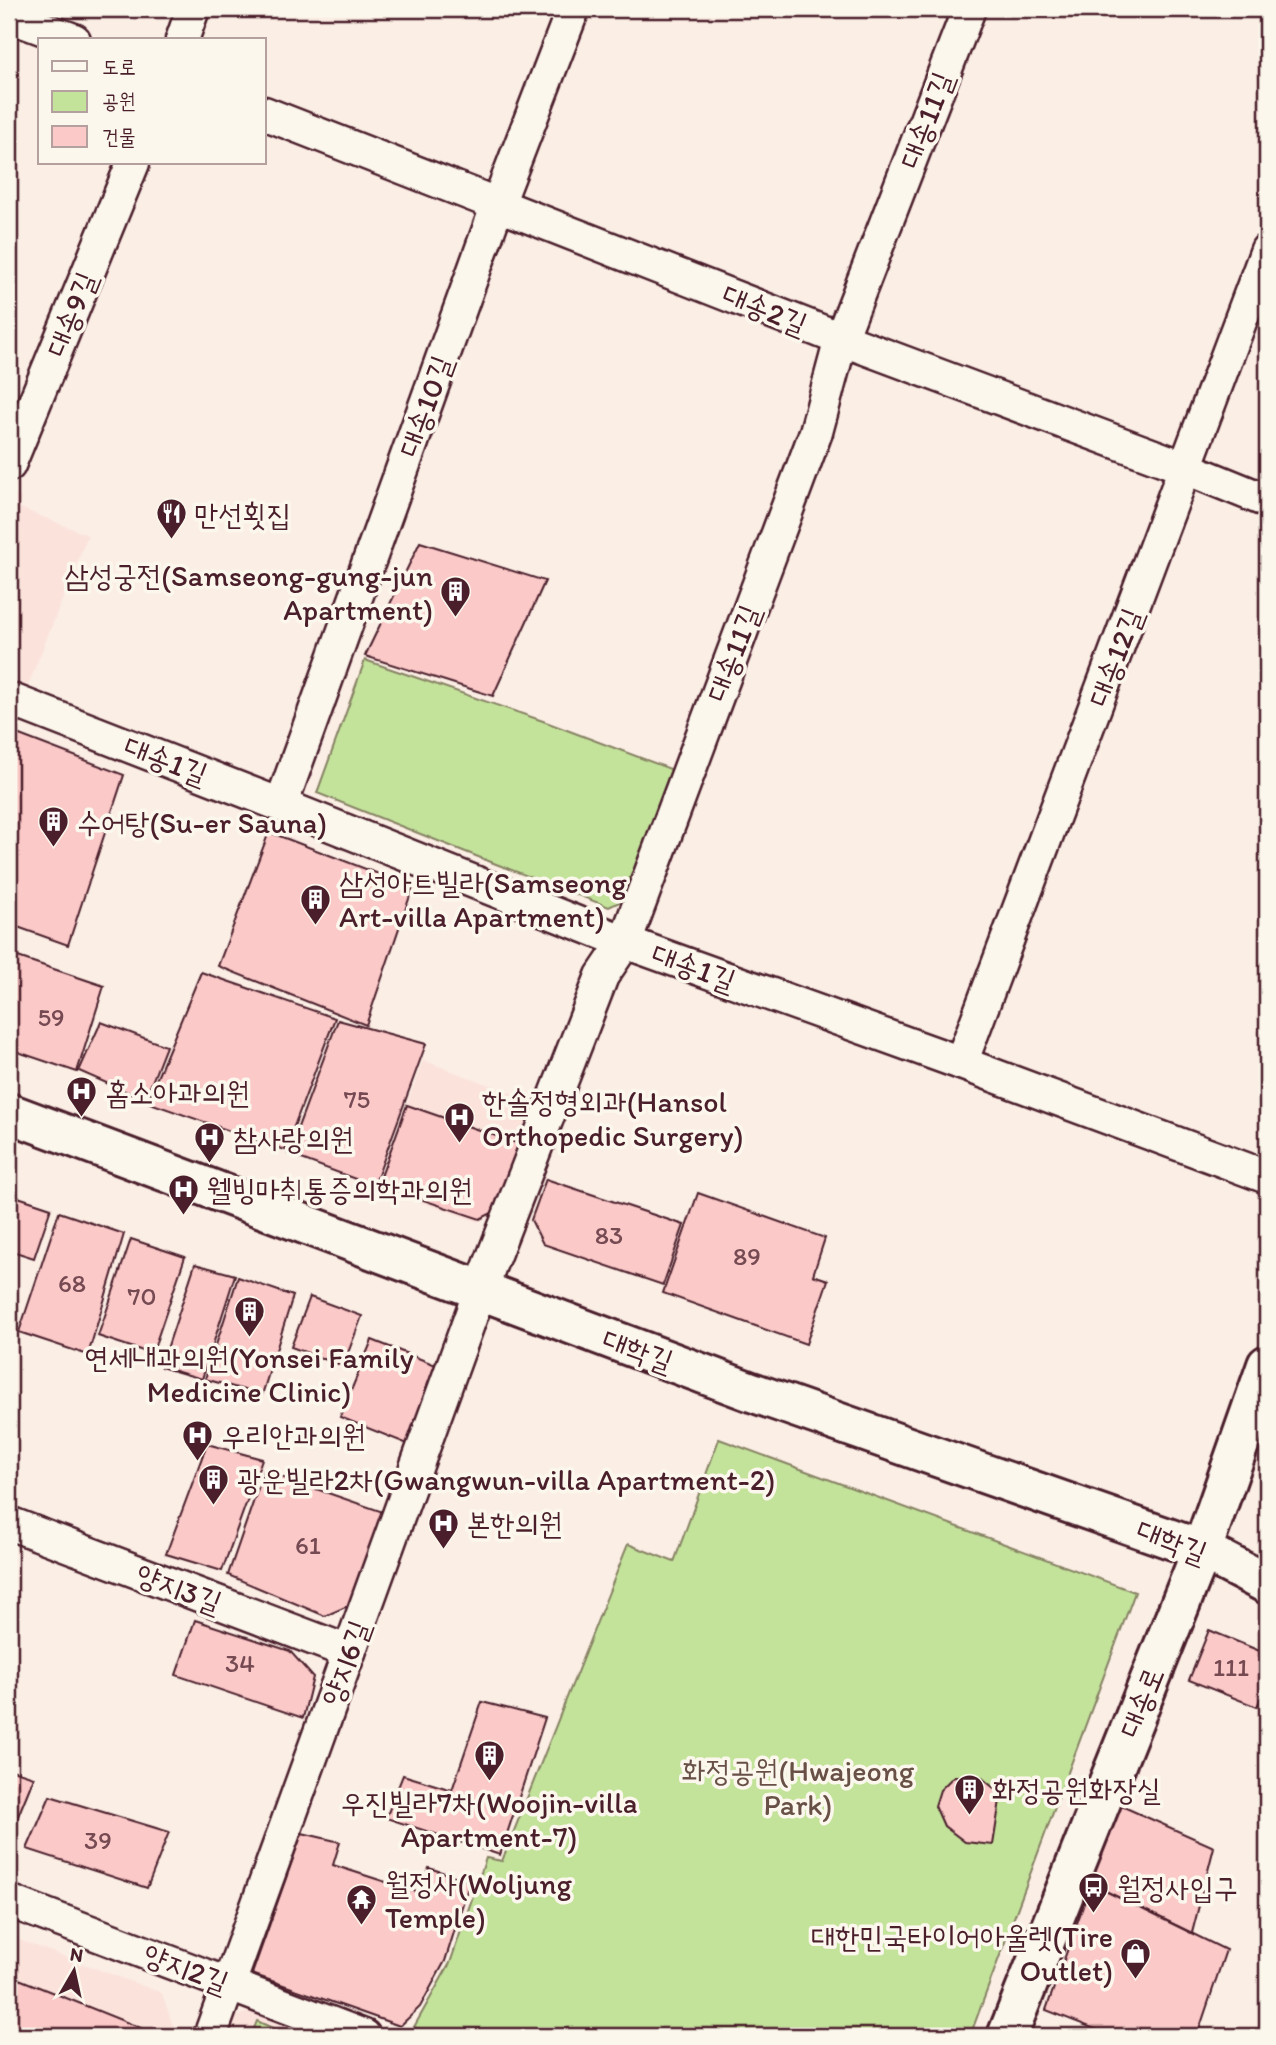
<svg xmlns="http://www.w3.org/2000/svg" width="1276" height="2045" font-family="Itim,'Poor Story',sans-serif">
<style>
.built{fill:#fbe3dc}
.green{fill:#c3e39b;stroke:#868163;stroke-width:2}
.building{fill:#fac9c8;stroke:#4a1f2b;stroke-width:2}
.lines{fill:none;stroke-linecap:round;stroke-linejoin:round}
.street-casing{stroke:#4a1f2b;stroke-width:37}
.secondary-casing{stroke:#4a1f2b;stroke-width:44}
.street{stroke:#fbf7ec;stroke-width:32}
.secondary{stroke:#fbf7ec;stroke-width:38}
.labels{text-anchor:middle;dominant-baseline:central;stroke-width:7;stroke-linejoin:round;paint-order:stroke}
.number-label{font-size:26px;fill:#764a52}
.street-label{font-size:30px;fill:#4a1f2b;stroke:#fbf7ec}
.poi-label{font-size:30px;fill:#4a1f2b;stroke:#fbf7ec;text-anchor:start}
.park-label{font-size:30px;fill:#685047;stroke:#fbf7ec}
</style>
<rect width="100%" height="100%" fill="#fbeee5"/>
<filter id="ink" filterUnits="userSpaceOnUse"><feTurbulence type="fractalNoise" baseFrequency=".0143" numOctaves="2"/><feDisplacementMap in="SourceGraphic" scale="14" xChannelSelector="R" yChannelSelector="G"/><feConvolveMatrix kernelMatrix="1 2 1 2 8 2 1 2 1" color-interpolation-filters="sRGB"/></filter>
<g filter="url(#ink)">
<g class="built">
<polygon points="9,493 21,498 18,507 88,535 24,696 9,689"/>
<polygon points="423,1060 540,1104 507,1207 478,1222 376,1187"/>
<polygon points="9,1936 162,1993 175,2032 174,2036 9,2036"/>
<polygon points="255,2009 322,2036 224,2036 230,2019"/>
</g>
<g class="green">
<polygon points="365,660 543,721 673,770 632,896 609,907 496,864 317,793"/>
<polygon points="719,1439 1135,1592 970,2036 438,2036 414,2027 450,1963 486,1858 502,1861 628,1544 674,1562"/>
<polygon points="257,2021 290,2036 251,2036"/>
</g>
<g class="building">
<polygon points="420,542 545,581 493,696 365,656"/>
<polygon points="9,731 124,775 68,945 9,924"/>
<polygon points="269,832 413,887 366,1025 218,966"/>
<polygon points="9,954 104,986 77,1072 9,1049"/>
<polygon points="201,972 335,1018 285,1150 147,1102"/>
<polygon points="338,1020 426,1044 374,1186 288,1154"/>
<polygon points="101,1022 166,1046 145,1100 79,1071"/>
<polygon points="407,1105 525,1146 506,1206 480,1219 378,1185"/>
<polygon points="546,1179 684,1225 663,1285 543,1244 531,1220"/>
<polygon points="698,1193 825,1238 813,1275 828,1280 806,1344 663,1293"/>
<polygon points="9,1194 51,1208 34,1258 9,1250"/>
<polygon points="59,1212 124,1234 88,1355 19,1332"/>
<polygon points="131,1239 185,1257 152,1354 98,1336"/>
<polygon points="195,1264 235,1275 202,1379 161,1367"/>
<polygon points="238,1277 293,1296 262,1395 205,1379"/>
<polygon points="310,1297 362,1316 343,1366 291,1347"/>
<polygon points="372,1340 441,1367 410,1445 340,1417"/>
<polygon points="207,1444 262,1459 222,1571 166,1554"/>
<polygon points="264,1471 389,1514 357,1602 325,1616 228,1575"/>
<polygon points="195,1620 290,1651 313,1677 303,1718 176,1675"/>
<polygon points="1209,1630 1267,1654 1267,1682 1257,1707 1189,1680"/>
<polygon points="482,1702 545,1718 500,1855 386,1818 403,1775 452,1790"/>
<polygon points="9,1769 34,1777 9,1838"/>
<polygon points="954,1776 982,1778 1001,1794 993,1845 965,1842 944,1826 935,1806 940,1790"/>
<polygon points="50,1796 169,1832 147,1888 27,1849"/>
<polygon points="1117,1804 1214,1847 1192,1933 1091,1884"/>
<polygon points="302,1833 340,1842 333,1865 420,1893 429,1868 470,1881 445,1961 420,2007 400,2026 252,1974"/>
<polygon points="1091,1884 1226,1950 1197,2036 1113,2036 1046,2010"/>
<polygon points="9,1975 141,2028 138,2036 9,2036"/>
</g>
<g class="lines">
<defs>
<g id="street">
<polyline points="9,16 74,40"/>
<polyline points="182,40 193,9"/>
<polyline points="264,113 841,339 1186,468 1267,501"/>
<polyline points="9,465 133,163"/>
<polyline points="9,699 281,805 625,942 961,1063 1267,1177"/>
<polyline points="281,805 498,204 573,9"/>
<polyline points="961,1063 1267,250"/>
<polyline points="9,1523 349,1652"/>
<polyline points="9,1901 364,2036"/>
<polyline points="210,2036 480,1291 602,976 625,942 816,432 841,339 969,9"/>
</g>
<g id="secondary">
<polyline points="9,1113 749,1391 1202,1550 1267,1584"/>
<polyline points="1007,2036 1202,1550 1267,1365"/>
</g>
</defs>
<use href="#street" class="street-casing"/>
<use href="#secondary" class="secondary-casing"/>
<use href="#street" class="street"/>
<use href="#secondary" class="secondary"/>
</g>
</g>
<defs>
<symbol id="restaurant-pin" viewBox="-11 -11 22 30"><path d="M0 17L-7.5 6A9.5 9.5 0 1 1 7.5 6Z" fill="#4a1f2b" stroke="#fbf7ec"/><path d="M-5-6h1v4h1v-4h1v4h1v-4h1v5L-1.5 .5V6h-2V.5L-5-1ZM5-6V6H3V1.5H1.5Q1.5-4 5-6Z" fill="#fff"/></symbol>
<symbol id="building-pin" viewBox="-11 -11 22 30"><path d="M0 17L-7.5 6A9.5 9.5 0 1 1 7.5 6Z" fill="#4a1f2b" stroke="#fbf7ec"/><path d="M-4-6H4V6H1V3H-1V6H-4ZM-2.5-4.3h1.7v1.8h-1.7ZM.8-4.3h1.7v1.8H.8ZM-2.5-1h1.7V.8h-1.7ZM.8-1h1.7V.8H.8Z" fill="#fff"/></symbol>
<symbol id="hospital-pin" viewBox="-11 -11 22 30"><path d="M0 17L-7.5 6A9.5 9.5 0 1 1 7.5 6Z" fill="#4a1f2b" stroke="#fbf7ec"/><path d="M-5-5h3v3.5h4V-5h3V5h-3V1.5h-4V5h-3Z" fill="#fff"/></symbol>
<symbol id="bus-pin" viewBox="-11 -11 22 30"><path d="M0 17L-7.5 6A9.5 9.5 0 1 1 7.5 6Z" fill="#4a1f2b" stroke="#fbf7ec"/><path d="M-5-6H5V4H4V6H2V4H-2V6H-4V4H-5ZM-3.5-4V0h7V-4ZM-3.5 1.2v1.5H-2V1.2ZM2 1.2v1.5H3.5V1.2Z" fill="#fff"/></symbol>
<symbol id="temple-pin" viewBox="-11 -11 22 30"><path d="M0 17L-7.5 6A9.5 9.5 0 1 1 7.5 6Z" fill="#4a1f2b" stroke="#fbf7ec"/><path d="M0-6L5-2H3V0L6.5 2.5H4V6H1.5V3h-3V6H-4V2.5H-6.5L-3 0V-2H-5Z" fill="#fff"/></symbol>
<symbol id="shop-pin" viewBox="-11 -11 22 30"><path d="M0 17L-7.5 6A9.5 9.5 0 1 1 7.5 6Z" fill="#4a1f2b" stroke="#fbf7ec"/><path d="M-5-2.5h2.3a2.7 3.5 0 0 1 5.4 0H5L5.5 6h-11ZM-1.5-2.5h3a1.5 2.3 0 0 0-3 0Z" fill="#fff"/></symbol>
</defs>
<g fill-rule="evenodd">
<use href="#restaurant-pin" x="154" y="496" width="35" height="47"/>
<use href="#building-pin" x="438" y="574" width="35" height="47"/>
<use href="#building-pin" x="36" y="804" width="35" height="47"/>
<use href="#building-pin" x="298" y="882" width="35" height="47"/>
<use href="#hospital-pin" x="64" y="1074" width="35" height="47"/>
<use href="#hospital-pin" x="442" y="1100" width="35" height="47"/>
<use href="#hospital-pin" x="192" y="1120" width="35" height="47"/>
<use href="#hospital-pin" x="166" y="1172" width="35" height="47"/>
<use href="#building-pin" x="232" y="1294" width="35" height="47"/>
<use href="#hospital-pin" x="180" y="1418" width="35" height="47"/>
<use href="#building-pin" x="196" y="1462" width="35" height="47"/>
<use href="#hospital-pin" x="426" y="1506" width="35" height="47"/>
<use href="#building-pin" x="472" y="1738" width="35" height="47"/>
<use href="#building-pin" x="952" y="1772" width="35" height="47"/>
<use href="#bus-pin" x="1076" y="1870" width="35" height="47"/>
<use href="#temple-pin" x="344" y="1882" width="35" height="47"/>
<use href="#shop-pin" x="1118" y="1936" width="35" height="47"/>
</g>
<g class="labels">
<g class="number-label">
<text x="51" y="1017">59</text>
<text x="357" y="1099">75</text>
<text x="609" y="1235">83</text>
<text x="747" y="1256">89</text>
<text x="72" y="1283">68</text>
<text x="142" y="1296">70</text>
<text x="308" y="1545">61</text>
<text x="240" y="1663">34</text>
<text x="1231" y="1667">111</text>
<text x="98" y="1840">39</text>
</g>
<g class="street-label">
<text transform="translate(926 120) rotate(-69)">대송11길</text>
<text transform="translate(765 309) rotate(22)">대송2길</text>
<text transform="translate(71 314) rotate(-68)">대송9길</text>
<text transform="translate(425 406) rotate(-70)">대송10길</text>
<text transform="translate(733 653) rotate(-69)">대송11길</text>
<text transform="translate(1115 657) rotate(-69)">대송12길</text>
<text transform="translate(166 760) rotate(21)">대송1길</text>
<text transform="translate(694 967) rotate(20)">대송1길</text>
<text transform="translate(638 1350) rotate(20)">대학길</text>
<text transform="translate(1172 1541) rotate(21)">대학길</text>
<text transform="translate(179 1588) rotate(21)">양지3길</text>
<text transform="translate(345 1663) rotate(-70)">양지6길</text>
<text transform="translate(1141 1702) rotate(-68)">대송로</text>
<text transform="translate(186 1968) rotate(21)">양지2길</text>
</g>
<g class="poi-label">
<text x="194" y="514">만선횟집</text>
<text x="433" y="575" text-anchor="end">삼성궁전(Samseong-gung-jun<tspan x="433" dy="34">Apartment)</tspan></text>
<text x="77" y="822">수어탕(Su-er Sauna)</text>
<text x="339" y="882">삼성아트빌라(Samseong<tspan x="339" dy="34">Art-villa Apartment)</tspan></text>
<text x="105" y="1092">홈소아과의원</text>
<text x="482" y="1101">한솔정형외과(Hansol<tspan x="482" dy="34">Orthopedic Surgery)</tspan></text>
<text x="233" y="1138">참사랑의원</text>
<text x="207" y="1189">웰빙마취통증의학과의원</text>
<text x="249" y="1357" text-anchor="middle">연세내과의원(Yonsei Family<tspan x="249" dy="34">Medicine Clinic)</tspan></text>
<text x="221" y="1435">우리안과의원</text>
<text x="237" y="1479">광운빌라2차(Gwangwun-villa Apartment-2)</text>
<text x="466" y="1523">본한의원</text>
<text x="992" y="1789">화정공원화장실</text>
<text x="489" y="1802" text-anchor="middle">우진빌라7차(Woojin-villa<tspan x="489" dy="34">Apartment-7)</tspan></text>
<text x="385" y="1883">월정사(Woljung<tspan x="385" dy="34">Temple)</tspan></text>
<text x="1117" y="1887">월정사입구</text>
<text x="1113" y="1936" text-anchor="end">대한민국타이어아울렛(Tire<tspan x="1113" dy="34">Outlet)</tspan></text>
</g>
<g class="park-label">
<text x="798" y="1770">화정공원(Hwajeong<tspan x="798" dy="34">Park)</tspan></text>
</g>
</g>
<rect width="1276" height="2045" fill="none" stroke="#fbf7ec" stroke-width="35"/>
<rect x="18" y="18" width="1241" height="2010" fill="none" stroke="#4a1f2b" stroke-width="2.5" filter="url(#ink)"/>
<rect x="38" y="38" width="228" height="126" fill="#fbf7ec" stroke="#b4a19f" stroke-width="2"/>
<rect x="52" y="61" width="35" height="10" fill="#fbf7ec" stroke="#b4a19f" stroke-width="2"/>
<text x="102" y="74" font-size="21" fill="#4a1f2b">도로</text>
<rect x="52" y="91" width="35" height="21" fill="#c3e39b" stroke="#b4a19f" stroke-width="2"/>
<text x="102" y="108" font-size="21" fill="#4a1f2b">공원</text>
<rect x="52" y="126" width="35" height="21" fill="#fac9c8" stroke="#b4a19f" stroke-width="2"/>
<text x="102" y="144" font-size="21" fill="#4a1f2b">건물</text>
<g transform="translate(74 1971) rotate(9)" stroke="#fbf7ec" stroke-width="5" paint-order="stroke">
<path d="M0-5L12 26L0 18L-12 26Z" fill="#4a1f2b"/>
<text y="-10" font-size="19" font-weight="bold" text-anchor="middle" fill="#4a1f2b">N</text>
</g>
</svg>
